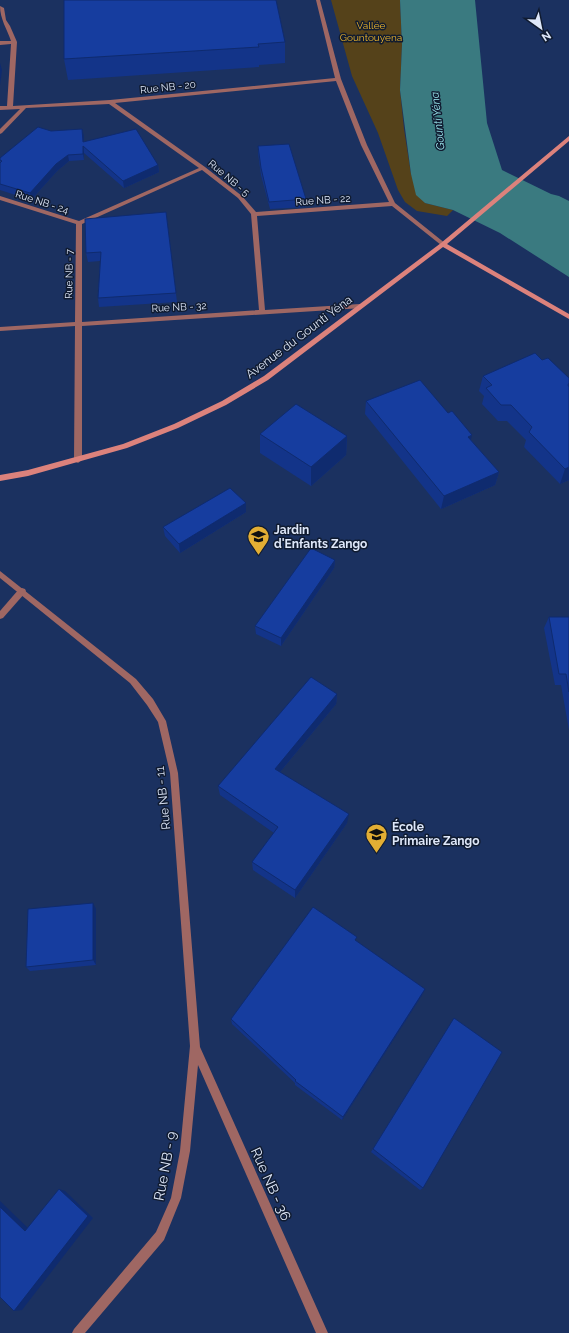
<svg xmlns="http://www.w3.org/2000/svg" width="569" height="1333" font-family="Raleway,sans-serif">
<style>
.green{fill:#55421a}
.water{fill:#3a7a80}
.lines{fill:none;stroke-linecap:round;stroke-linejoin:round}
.lane{fill:#9f6763;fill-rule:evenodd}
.street{fill:#9f6763;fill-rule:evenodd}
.secondary{fill:#dc827c;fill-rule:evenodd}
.wall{fill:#133489}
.shaded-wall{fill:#0f2b6f}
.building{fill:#163d9f;stroke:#0f2b6f}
.labels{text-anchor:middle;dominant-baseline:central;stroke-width:3;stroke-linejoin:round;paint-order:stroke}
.far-park-label{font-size:10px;fill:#f0b72b;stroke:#101b30}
.far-street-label{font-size:10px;fill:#dee7f9;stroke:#101b30}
.far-water-label{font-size:11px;font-style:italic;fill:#9feef5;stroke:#101b30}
.street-label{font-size:12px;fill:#dee7f9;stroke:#101b30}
.poi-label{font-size:12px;font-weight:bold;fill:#dee7f9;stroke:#101b30;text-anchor:start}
.near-street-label{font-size:14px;fill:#dee7f9;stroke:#101b30}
</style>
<rect width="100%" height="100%" fill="#1b3160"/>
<polygon class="green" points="331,0 400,0 402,45 400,90 404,129 411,174 425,203 453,210 447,216 417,211 405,202 398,190 378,133 352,76"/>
<polygon class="water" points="400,0 475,0 487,123 502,170 551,194 559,196 569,201 569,277 500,233 453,210 425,203 416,195 411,174 400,90 402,45"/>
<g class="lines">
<polygon class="lane" points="22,588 25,589 26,591 25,593 3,618 0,619 0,611 19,589"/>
<g class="street">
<path d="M316 0H320L341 79 367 145 395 203 446 244 443 246 441 245 392 206 257 216 265 310 360 304 363 306 362 308 82 326V460L78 463 76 462 74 460 75 326 0 331V327L75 322 76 224 0 200V196L79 221 199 168 109 104 26 108 2 133 0 134V129L20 109 0 110V106H7L11 44 0 45V41H11C7 29 0 19 0 6L4 8 6 20 10 26 17 42 13 106 110 100 335 78ZM336 81 361 145 389 202 256 212 242 196 205 167 115 103ZM202 170 238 198 251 214 259 310 82 322V224Z"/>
<polygon points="0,571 136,679 153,699 166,721 178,773 200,1047 328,1333 316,1333 198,1065 190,1151 181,1198 164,1240 85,1333 72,1333 74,1329 156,1232 171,1198 180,1151 190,1046 170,773 158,722 147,705 130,683 0,578"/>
</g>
<polygon class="secondary" points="569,136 569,141 447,244 569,314 569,319 443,247 268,380 226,405 178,428 127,448 28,476 0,481 0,475 28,470 123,444 174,424 222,401 264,376 441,243"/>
</g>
<g class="wall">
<polygon points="64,0 285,42 285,63 259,65 259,67 68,80 64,59"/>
<polygon points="51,131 84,136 84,142 158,165 159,172 124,188 84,153 84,160 69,161 57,171 31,200 0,190 0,158"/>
<polygon points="258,146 306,199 306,207 270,209 261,175 258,153"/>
<polygon points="166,212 177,302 99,307 98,298 100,261 88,262 86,253"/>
<polygon points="542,360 569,378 569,480 560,484 524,447 526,440 507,421 498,421 482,404 484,396 479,391 483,376"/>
<polygon points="366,401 471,440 499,472 495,485 441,509 365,414"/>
<polygon points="260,434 347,436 346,455 311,486 260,453"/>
<polygon points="246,503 246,512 180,553 165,536 163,527"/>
<polygon points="335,560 334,568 281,646 256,634 255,626"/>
<polygon points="549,617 569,617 569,730 561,685 555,685 544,628"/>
<polygon points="337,694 336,704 280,772 347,823 295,898 253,870 252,862 274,833 220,795 218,786"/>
<polygon points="96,909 96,965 30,971 26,967"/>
<polygon points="356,941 425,989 422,995 342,1120 295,1085 295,1083 232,1024 231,1019"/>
<polygon points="454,1018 423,1188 420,1190 371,1152"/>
</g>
<g class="shaded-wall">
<polygon points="0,63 2,70 0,85"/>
<polygon points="82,129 84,136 84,149 83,142"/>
<polygon points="83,146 84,153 84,160 83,154"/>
<polygon points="68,155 69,161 57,171 31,200 30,193 56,164"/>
<polygon points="158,165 159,172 124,188 123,181"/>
<polygon points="472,435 469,448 468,437"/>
<polygon points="347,436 346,455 311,486 311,467"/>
<polygon points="569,467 569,480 560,484 565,469"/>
<polygon points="499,472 495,485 441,509 444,496"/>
<polygon points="246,503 246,512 180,553 179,544"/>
<polygon points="335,560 334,568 281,646 281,638"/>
<polygon points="337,694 336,704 275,778 275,769"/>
<polygon points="349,814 347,823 295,898 295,890"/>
<polygon points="93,903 96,909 96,965 93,960"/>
<polygon points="425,989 422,995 342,1120 343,1117"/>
<polygon points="59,1189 65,1191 93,1218 22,1310 14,1311"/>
<polygon points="0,1201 32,1232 25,1231 0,1207"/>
</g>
<g class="building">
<polygon points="64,0 276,0 285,42 258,44 259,47 64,59"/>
<polygon points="38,127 51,131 82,129 83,142 136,129 158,165 123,181 83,146 83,154 68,155 56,164 30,193 0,184 0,163 2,161 0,160 0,158"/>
<polygon points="289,144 306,199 269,202 261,168 258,146"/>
<polygon points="166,212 176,293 98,298 101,252 86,253 85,219"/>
<polygon points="535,353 542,360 548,358 569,378 569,383 568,385 569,387 569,467 565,469 529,432 532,427 511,405 501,405 486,388 492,385 483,376"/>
<polygon points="420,380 448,413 452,411 472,435 468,437 499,472 444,496 366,401"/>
<polygon points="296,404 347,436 311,467 260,434"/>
<polygon points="230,488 246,503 179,544 163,527"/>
<polygon points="311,548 335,560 281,638 255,626"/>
<polygon points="549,617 569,617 569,692 566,674 559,674"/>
<polygon points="311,677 337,694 275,769 349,814 295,890 252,862 278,827 218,786"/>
<polygon points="93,903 93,960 26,967 28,909"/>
<polygon points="313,907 357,937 355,940 425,989 343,1117 295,1081 296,1080 231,1019"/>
<polygon points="454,1018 502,1052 423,1188 373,1149"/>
<polygon points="59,1189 88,1216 14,1311 0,1297 0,1207 25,1231"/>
</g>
<defs>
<symbol id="school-pin" viewBox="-11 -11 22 30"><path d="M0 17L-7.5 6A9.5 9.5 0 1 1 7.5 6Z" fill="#e3ae34" stroke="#101b30"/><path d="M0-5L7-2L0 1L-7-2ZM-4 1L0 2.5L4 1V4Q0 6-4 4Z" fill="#111"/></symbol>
</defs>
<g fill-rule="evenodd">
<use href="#school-pin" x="246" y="524" width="25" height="34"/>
<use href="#school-pin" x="364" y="822" width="25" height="34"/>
</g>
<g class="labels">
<g class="far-park-label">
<text x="371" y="25">Vallée<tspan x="371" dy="12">Gountouyena</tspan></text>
</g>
<g class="far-street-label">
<text transform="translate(168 87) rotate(-6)">Rue NB - 20</text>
<text transform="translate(229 178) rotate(40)">Rue NB - 5</text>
<text transform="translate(323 200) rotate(-4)">Rue NB - 22</text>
<text transform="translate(42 202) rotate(18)">Rue NB - 24</text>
<text transform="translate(69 274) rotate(-89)">Rue NB - 7</text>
<text transform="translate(179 307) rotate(-3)">Rue NB - 32</text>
</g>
<g class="far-water-label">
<text transform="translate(438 121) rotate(-96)">Gounti Yéna</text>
</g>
<g class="street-label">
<text transform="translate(299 337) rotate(-37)">Avenue du Gounti Yéna</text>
<text transform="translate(163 798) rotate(-96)">Rue NB - 11</text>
</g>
<g class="poi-label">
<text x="274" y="530">Jardin<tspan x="274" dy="14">d'Enfants Zango</tspan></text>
<text x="392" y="827">École<tspan x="392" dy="14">Primaire Zango</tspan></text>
</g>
<g class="near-street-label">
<text transform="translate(165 1166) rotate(-79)">Rue NB - 9</text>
<text transform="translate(271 1184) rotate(66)">Rue NB - 36</text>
</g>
</g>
<g transform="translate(541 28) rotate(147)" stroke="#101b30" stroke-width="3" paint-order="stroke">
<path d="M0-3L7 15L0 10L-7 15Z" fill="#dee7f9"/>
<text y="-6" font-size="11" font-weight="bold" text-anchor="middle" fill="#dee7f9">N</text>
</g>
</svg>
